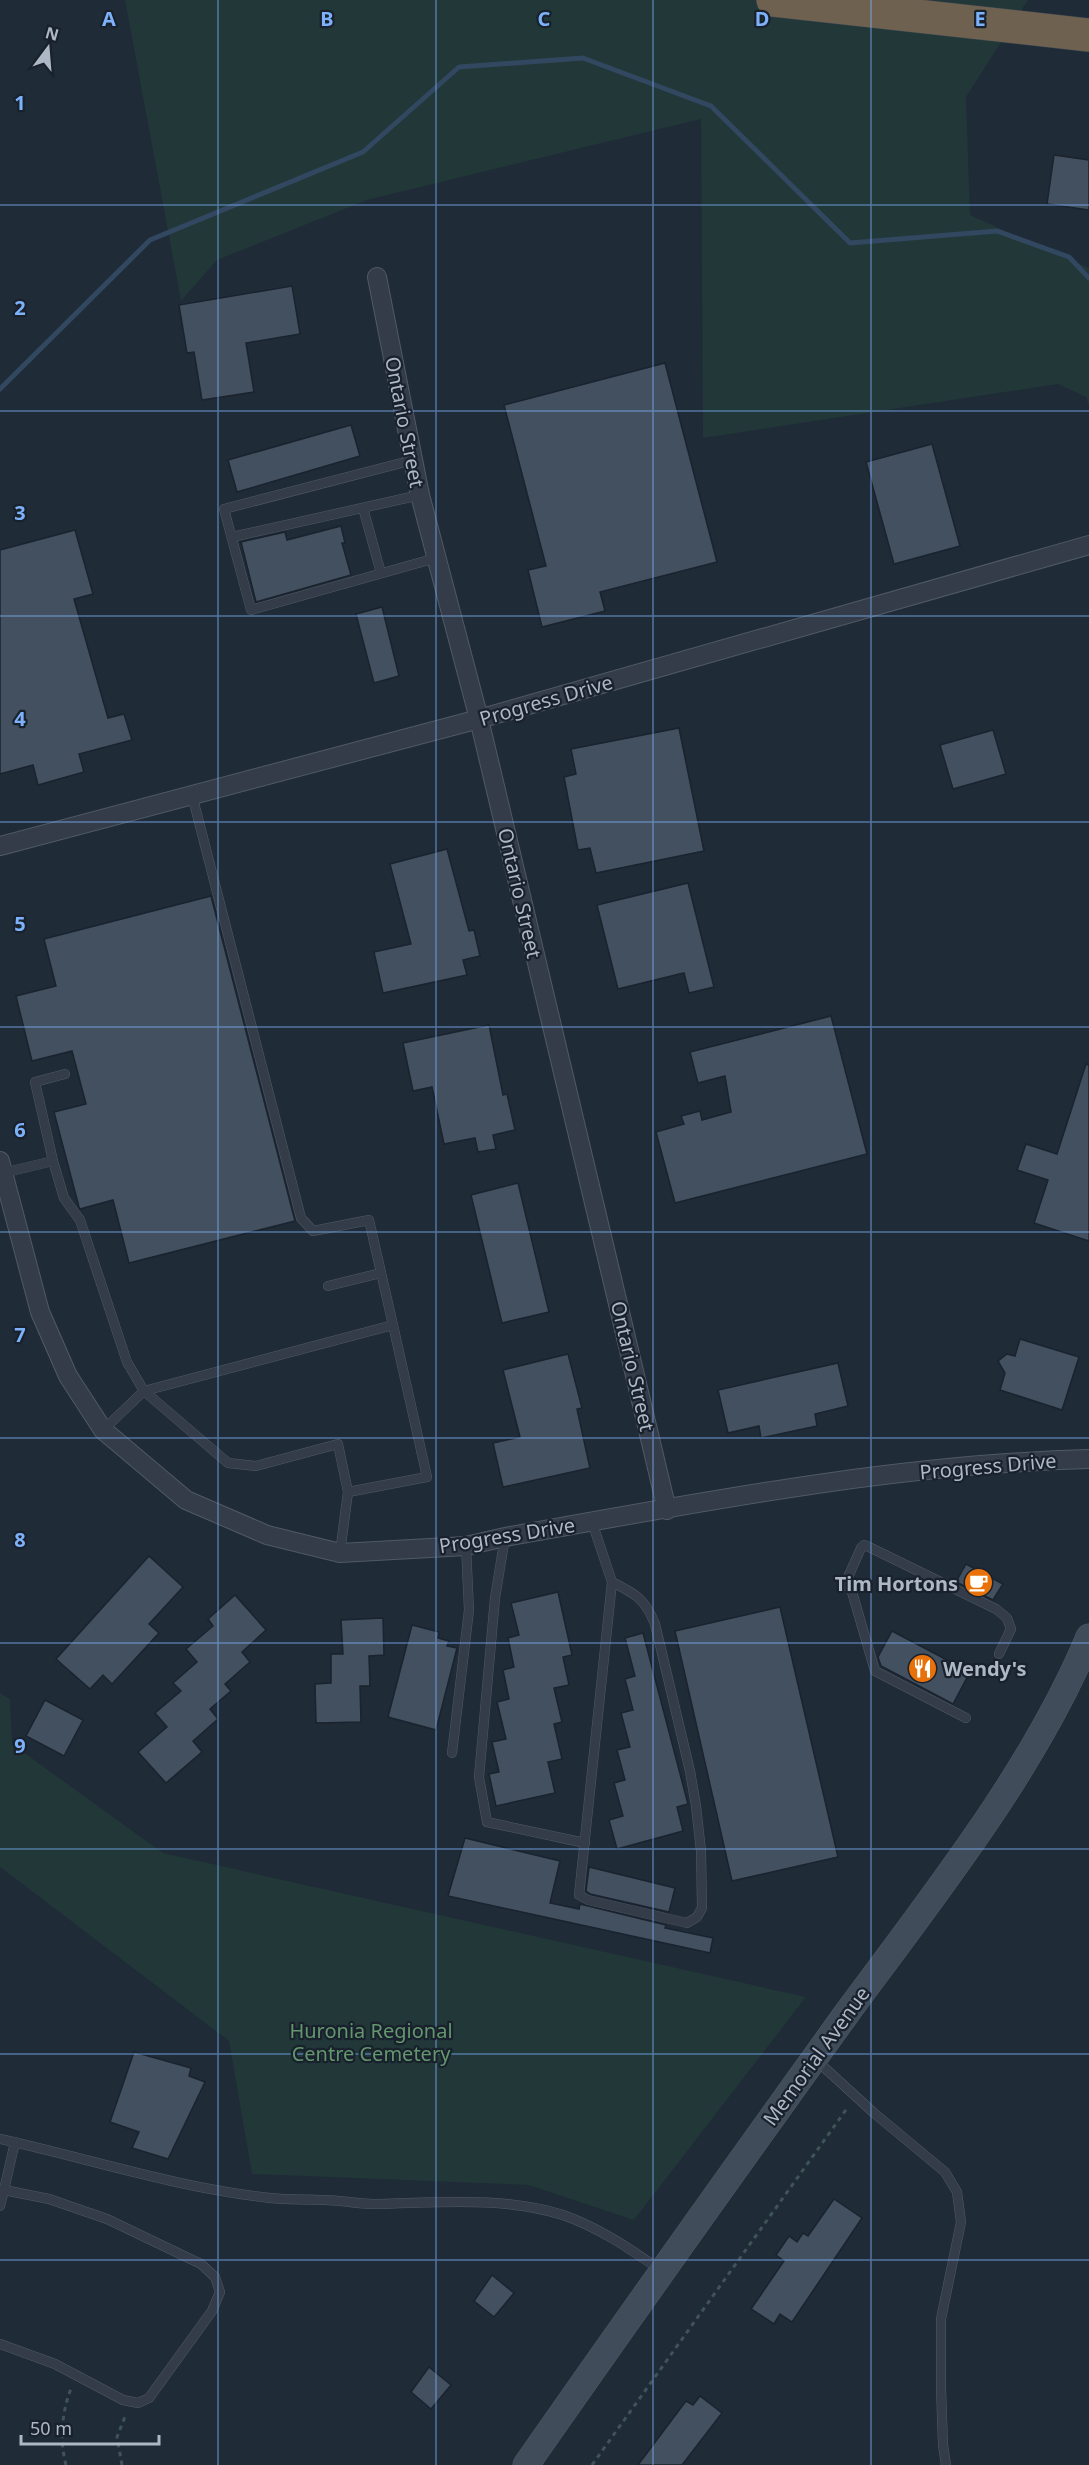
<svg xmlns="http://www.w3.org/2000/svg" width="1089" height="2465" font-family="'Noto Sans',sans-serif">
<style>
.green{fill:#213738}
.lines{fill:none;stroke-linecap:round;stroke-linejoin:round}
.stream{stroke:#324760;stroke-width:5}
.building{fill:#425060;stroke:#1a232e;stroke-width:1.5}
.lane-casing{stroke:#505a66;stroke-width:10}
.street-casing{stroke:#505a66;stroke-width:20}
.secondary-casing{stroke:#505a66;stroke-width:27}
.highway-casing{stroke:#3d4752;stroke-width:34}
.path{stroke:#3f5456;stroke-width:3;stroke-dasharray:4.5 4.5;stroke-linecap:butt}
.lane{stroke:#333c48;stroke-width:9}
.street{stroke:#333c48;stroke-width:18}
.secondary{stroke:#414c5b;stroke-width:26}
.highway{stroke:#6e6150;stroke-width:33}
.grid{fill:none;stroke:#7db2fa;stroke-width:1.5;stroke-opacity:0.55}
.labels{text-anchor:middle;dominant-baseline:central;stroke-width:4.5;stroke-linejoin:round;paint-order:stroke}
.street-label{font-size:20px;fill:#adb7c5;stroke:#18212c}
.poi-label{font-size:20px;font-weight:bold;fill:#adb7c5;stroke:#18212c;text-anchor:end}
.park-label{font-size:20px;fill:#64966e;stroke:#18212c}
.grid-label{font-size:20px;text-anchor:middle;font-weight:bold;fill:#7db2fa;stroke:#18212c;stroke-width:4.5;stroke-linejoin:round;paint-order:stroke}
</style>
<rect width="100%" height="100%" fill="#1f2b37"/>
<g class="green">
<polygon points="125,0 1028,0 966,97 970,215 1089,268 1089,407 1086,397 1058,384 703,438 701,119 367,200 217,260 181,301"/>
<polygon points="0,1693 10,1699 12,1744 163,1853 806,1997 634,2220 529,2185 252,2174 229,2041 0,1867"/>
</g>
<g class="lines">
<polyline class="stream" points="0,389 150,240 363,152 459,67 583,58 711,106 850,243 997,231 1069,257 1089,278"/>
</g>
<g class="building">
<polygon points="1054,155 1089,160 1089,210 1047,204"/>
<polygon points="292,286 300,334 246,343 254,392 202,400 194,352 187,353 179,305"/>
<polygon points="665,363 717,562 600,592 605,611 542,627 528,570 546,566 504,405"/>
<polygon points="351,425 360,456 237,492 228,460"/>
<polygon points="932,444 960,546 894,564 866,462"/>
<polygon points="341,526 345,543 342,543 351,575 256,602 241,542 285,532 287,540"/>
<polygon points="75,530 93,594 74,599 108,718 124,714 132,740 79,754 84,772 38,785 33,765 0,774 0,550"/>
<polygon points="382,607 399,676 374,683 356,614"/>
<polygon points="679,728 704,851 596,873 590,848 578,850 564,777 576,774 571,749"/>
<polygon points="993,730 1006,774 953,789 940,745"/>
<polygon points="447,849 469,931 474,930 480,956 463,960 467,975 383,993 374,952 411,944 390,864"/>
<polygon points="688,883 714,987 689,993 684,973 618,989 597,905"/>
<polygon points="211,896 295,1221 129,1263 113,1200 80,1209 79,1207 54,1112 86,1104 72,1051 32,1061 16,996 56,986 44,939"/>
<polygon points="831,1016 867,1154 675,1203 656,1132 684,1124 681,1116 700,1111 702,1120 731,1112 725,1076 698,1083 690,1052"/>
<polygon points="489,1025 503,1095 507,1094 515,1130 493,1135 496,1149 478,1152 475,1138 444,1144 432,1087 413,1091 403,1043"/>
<polygon points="1086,1064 1089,1065 1089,1241 1034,1223 1048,1180 1017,1170 1026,1144 1057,1154"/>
<polygon points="518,1183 549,1312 502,1323 471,1195"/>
<polygon points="1020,1339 1079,1357 1062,1410 1000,1390 1005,1373 998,1361 1007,1354 1015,1356"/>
<polygon points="568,1354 582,1408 577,1409 590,1468 503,1487 493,1443 520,1437 503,1370"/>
<polygon points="838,1363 848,1406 815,1414 817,1426 761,1438 759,1426 728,1433 718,1390"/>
<polygon points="149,1556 183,1587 149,1624 159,1633 112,1684 103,1675 90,1689 56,1659"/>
<polygon points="966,1564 1003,1584 993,1600 956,1582"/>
<polygon points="558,1592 572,1655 563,1657 569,1685 554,1688 562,1722 554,1724 562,1759 548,1762 555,1793 496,1806 489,1774 499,1772 492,1742 506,1739 497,1702 509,1699 503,1670 514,1667 508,1638 519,1635 511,1603"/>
<polygon points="235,1595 266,1630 242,1652 250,1662 225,1684 231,1691 210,1709 218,1719 193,1741 202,1752 166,1783 138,1752 167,1727 155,1713 181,1691 173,1683 197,1662 186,1649 213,1626 208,1619"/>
<polygon points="780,1607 838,1857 732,1881 675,1631"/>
<polygon points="383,1618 384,1655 369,1656 370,1686 360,1686 361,1722 316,1723 315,1684 331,1683 331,1654 343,1654 341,1620"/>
<polygon points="412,1625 439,1632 438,1638 449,1641 447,1646 457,1648 436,1730 388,1717"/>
<polygon points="892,1631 970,1672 953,1704 881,1666 878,1657"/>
<polygon points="643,1633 688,1804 677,1807 683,1831 617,1849 609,1820 623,1816 614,1783 625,1780 617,1750 630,1747 621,1713 633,1710 625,1679 635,1676 625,1638"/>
<polygon points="45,1700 83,1720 64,1756 26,1736"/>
<polygon points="465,1838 560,1861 550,1903 579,1909 580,1904 666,1925 665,1928 713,1938 710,1953 448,1896"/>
<polygon points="589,1867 675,1888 669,1912 590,1894 586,1891"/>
<polygon points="134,2052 191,2068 189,2076 205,2082 168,2159 132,2148 139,2132 110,2122"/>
<polygon points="834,2199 862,2218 792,2322 780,2314 774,2324 751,2309 784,2261 776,2255 789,2236 797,2242 803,2233 808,2236"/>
<polygon points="492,2275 514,2293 494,2317 474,2301"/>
<polygon points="429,2367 451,2385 431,2409 411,2392"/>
<polygon points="700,2396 722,2413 682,2465 638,2465 686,2401 693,2405"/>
</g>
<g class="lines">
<defs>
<g id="lane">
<polyline points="413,460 224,509 251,610 436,558"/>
<polyline points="363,508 381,573"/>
<polyline points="232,537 420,495"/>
<polyline points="192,795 301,1218 313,1231 369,1220 393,1325"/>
<polyline points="53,1161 35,1082 65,1074"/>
<polyline points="3,1173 53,1161 64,1198 80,1220 127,1362 144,1391 393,1325 427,1477 348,1492 338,1444 256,1466 228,1463 144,1391 103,1430"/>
<polyline points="328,1286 381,1273"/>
<path d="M592 1522 612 1582 579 1895 588 1900 687 1923 697 1917 702 1908 701 1851 696 1806 690 1771 655 1624C645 1599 636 1594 612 1582"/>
<polyline points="505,1537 495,1598 479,1777 487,1822 585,1843"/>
<polyline points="340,1553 348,1492"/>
<polyline points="850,1585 875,1671 966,1718"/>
<polyline points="844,1586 861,1548 864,1545 869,1547 996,1609 1007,1618 1011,1629 999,1654"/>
<polyline points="452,1753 469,1610 466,1546"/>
<polyline points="816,2060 874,2113 945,2172 957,2192 961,2222 941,2319 941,2388 943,2445 946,2465"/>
<path d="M0 2139C90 2159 178 2188 270 2198 288 2200 306 2199 324 2200 341 2200 357 2204 374 2204 436 2203 503 2196 563 2215 600 2228 630 2249 662 2271"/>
<polyline points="0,2190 4,2190 15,2142"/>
<polyline points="0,2206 4,2190 49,2199 107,2219 201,2264 215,2277 220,2292 212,2311 149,2398 138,2403 123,2400 55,2364 0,2344"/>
</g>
<g id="street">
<polyline points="377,277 420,495 479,719 667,1510"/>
<polyline points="0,846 479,719 1089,545"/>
<path d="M0 1161 40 1312 68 1376 103 1430 186 1500 267 1535 340 1553 466 1546 505 1537C698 1503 893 1464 1089 1459"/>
</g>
<path id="secondary" d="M526 2465C632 2313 739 2163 847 2013 933 1896 1034 1770 1089 1637"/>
<polyline id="highway" points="773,0 1089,35"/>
</defs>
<use href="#lane" class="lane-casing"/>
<use href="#street" class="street-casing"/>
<use href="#secondary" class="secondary-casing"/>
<use href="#highway" class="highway-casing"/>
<g class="path">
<path d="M66 2465C59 2439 62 2410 72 2386"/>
<polyline points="122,2465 117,2437 126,2414"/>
<polyline points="592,2465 848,2107"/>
</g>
<use href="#lane" class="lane"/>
<use href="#street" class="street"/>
<use href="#secondary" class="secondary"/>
<use href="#highway" class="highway"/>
</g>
<path class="grid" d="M218 0V2465M436 0V2465M653 0V2465M871 0V2465M0 205H1089M0 411H1089M0 616H1089M0 822H1089M0 1027H1089M0 1232H1089M0 1438H1089M0 1643H1089M0 1849H1089M0 2054H1089M0 2260H1089"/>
<defs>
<symbol id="cafe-disc" viewBox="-11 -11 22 22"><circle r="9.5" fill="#e8710a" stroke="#18212c"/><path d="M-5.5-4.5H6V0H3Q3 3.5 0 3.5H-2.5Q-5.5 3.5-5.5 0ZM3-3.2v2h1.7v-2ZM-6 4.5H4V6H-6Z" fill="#fff"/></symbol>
<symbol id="restaurant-disc" viewBox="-11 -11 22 22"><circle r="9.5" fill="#e8710a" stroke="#18212c"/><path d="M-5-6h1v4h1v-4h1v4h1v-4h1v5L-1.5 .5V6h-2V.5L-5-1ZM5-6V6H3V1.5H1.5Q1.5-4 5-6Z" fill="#fff"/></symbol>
</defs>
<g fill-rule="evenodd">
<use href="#cafe-disc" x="962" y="1566" width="33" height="33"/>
<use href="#restaurant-disc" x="906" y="1652" width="33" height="33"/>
</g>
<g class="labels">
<g class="street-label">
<text transform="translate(405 422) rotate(79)">Ontario Street</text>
<text transform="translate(546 700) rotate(-16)">Progress Drive</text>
<text transform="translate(520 893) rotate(77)">Ontario Street</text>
<text transform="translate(633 1366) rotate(77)">Ontario Street</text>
<text transform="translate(988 1466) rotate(-5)">Progress Drive</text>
<text transform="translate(507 1535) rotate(-9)">Progress Drive</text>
<text transform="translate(816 2056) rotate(-54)">Memorial Avenue</text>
</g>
<g class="poi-label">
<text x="958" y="1583">Tim Hortons</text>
<text x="943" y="1668" text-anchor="start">Wendy's</text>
</g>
<g class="park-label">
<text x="371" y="2030">Huronia Regional<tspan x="371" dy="23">Centre Cemetery</tspan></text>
</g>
</g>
<g class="grid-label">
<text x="109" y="26">A</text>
<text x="327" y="26">B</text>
<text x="544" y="26">C</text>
<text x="762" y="26">D</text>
<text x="980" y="26">E</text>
<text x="20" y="110">1</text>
<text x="20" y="315">2</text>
<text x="20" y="520">3</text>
<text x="20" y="726">4</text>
<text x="20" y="931">5</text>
<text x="20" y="1137">6</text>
<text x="20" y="1342">7</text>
<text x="20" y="1547">8</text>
<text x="20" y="1753">9</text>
</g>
<g transform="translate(48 48) rotate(16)" stroke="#18212c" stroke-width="4.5" paint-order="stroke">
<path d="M0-4.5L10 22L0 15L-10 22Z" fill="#adb7c5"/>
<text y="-9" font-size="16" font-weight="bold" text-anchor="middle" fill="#adb7c5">N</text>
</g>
<path d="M21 2435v9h138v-9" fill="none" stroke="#adb7c5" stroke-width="3"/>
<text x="30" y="2435" font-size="18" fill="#adb7c5" stroke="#18212c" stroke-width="4.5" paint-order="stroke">50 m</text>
</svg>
